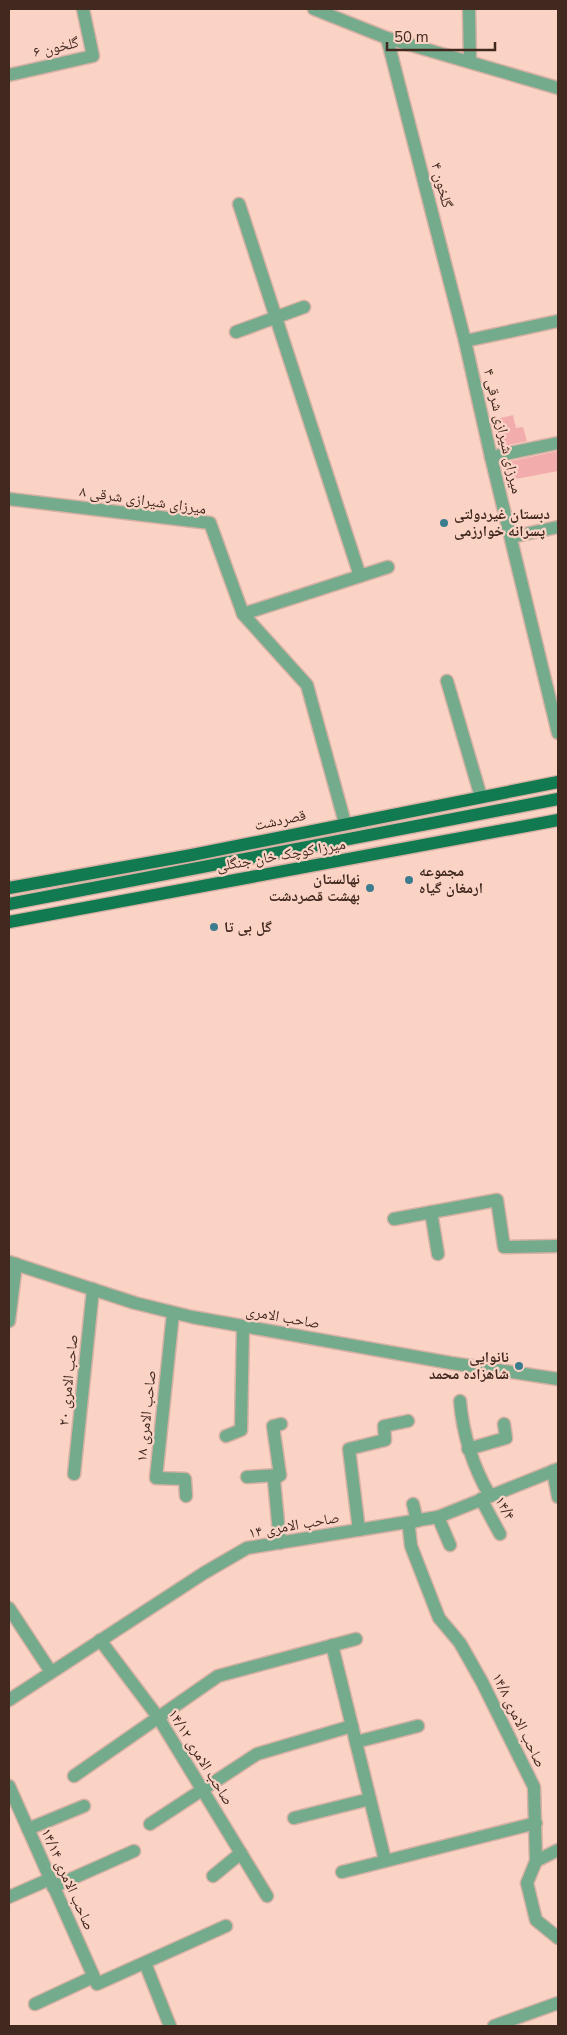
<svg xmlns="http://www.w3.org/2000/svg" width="567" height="2035" font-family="'Nunito Sans','Noto Naskh Arabic',sans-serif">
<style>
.building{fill:#f3acac}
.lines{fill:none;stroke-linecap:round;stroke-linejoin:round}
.minor-casing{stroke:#d6b1a4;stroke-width:15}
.major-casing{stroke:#d6b1a4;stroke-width:15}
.minor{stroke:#74ab8d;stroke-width:12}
.major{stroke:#117a50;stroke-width:12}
.poi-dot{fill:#3c7c8f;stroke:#fbd3c5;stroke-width:2}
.labels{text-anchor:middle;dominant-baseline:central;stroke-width:4.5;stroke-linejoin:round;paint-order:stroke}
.street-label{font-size:15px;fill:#422920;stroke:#fbd3c5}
.poi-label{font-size:15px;font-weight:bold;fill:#422920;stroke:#fbd3c5;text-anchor:start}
</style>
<rect width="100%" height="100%" fill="#fbd3c5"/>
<g class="building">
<polygon points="513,415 516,428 523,427 527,441 499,447 492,420"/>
<polygon points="558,451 558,471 506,481 502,463"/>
</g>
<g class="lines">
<defs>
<g id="minor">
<polyline points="314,9 387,38 558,88"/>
<polyline points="469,9 470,62"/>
<polyline points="387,38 465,341 491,457 558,733"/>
<polyline points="9,75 93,56 83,9"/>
<polyline points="239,204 360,576"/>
<polyline points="236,332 304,307"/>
<polyline points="465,341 558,321"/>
<polyline points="491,457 558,443"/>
<polyline points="9,499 210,523 243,614 307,685 345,823"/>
<polyline points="511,537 558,527"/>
<polyline points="243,614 388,567"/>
<polyline points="447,681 481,797"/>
<polyline points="431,1212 438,1254"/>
<polyline points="394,1219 497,1200 504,1247 558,1246"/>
<polyline points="9,1262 135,1303 192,1317 451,1363 558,1379"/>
<polyline points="173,1313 156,1478 185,1479 186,1496"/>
<polyline points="9,1321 16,1264"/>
<path d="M460 1401C463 1436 472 1465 490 1496"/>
<polyline points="226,1436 241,1430 243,1327"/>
<polyline points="468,1449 506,1438 504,1424"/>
<polyline points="553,1471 558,1497"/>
<polyline points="74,1474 93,1289"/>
<polyline points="247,1477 280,1475"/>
<polyline points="481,1499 500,1534"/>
<polyline points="413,1504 417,1521"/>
<polyline points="438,1517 450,1545"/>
<polyline points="411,1522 409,1528 411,1546 439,1618 460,1643 482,1682 534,1787 536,1861 527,1883 536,1920 558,1938"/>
<polyline points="359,1530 349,1449 385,1440 384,1426 408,1421"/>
<polyline points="280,1543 274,1480 280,1475 273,1426 281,1424"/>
<polyline points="9,1608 51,1672"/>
<polyline points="100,1640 158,1717 267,1896"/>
<polyline points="332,1645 385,1860"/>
<polyline points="9,1700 204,1573 247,1548 438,1517 558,1469"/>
<polyline points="356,1742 418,1726"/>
<polyline points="74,1776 218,1676 356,1639"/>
<polyline points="9,1786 97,1984 226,1926"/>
<polyline points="294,1818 370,1799"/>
<polyline points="150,1824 257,1754 352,1726"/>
<polyline points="28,1829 84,1806"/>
<polyline points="536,1861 558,1850"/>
<polyline points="342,1872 536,1823"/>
<polyline points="213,1876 241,1853"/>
<polyline points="53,1887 134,1851"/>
<polyline points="9,1897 50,1879"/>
<polyline points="145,1963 170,2026"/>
<polyline points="35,2004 93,1977"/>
<polyline points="494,2026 558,2003"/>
</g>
<g id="major">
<polyline points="9,888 192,855 558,782"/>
<polyline points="9,904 558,799"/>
<polyline points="9,922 558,820"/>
</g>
</defs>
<use href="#minor" class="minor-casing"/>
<use href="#major" class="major-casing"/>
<use href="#minor" class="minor"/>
<use href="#major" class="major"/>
</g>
<g class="poi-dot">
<circle cx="444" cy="523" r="5"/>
<circle cx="409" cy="880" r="5"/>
<circle cx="370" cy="888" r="5"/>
<circle cx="214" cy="927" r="5"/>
<circle cx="519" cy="1366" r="5"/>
</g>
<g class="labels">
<g class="street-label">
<text transform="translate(56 47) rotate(-13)">۶ گلخون</text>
<text transform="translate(442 185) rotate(75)">۴ گلخون</text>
<text transform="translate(503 431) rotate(77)">۴ میرزای شیرازی شرقی</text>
<text transform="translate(143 500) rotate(8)">۸ میرزای شیرازی شرقی</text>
<text transform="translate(280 820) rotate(-12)">قصردشت</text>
<text transform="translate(281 855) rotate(-10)">میرزا کوچک خان جنگلی</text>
<text transform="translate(283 1317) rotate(10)">صاحب الامری</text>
<text transform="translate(68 1380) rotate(-84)">۲۰ صاحب الامری</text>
<text transform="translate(146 1416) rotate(-84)">۱۸ صاحب الامری</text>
<text transform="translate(505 1508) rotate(61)">۱۴/۴</text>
<text transform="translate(294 1525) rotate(-10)">۱۴ صاحب الامری</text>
<text transform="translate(519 1720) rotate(64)">صاحب الامری ۱۴/۸</text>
<text transform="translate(201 1757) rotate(58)">۱۴/۱۲ صاحب الامری</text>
<text transform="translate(68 1879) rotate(66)">۱۴/۱۴ صاحب الامری</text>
</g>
<g class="poi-label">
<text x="454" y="514">دبستان غیردولتی<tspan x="454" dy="17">پسرانه خوارزمی</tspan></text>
<text x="419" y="871">مجموعه<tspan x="419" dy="17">ارمغان گیاه</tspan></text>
<text x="360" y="879" text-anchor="end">نهالستان<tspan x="360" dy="17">بهشت قصردشت</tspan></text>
<text x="224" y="927">گل بی تا</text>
<text x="509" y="1357" text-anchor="end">نانوایی<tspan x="509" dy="17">شاهزاده محمد</tspan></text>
</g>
</g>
<rect width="567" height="2035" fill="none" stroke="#422920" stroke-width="20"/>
<path d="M387 42v8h108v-8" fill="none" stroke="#422920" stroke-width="2.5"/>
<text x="394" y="42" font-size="15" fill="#422920" stroke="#fbd3c5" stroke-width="4" paint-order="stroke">50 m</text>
</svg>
